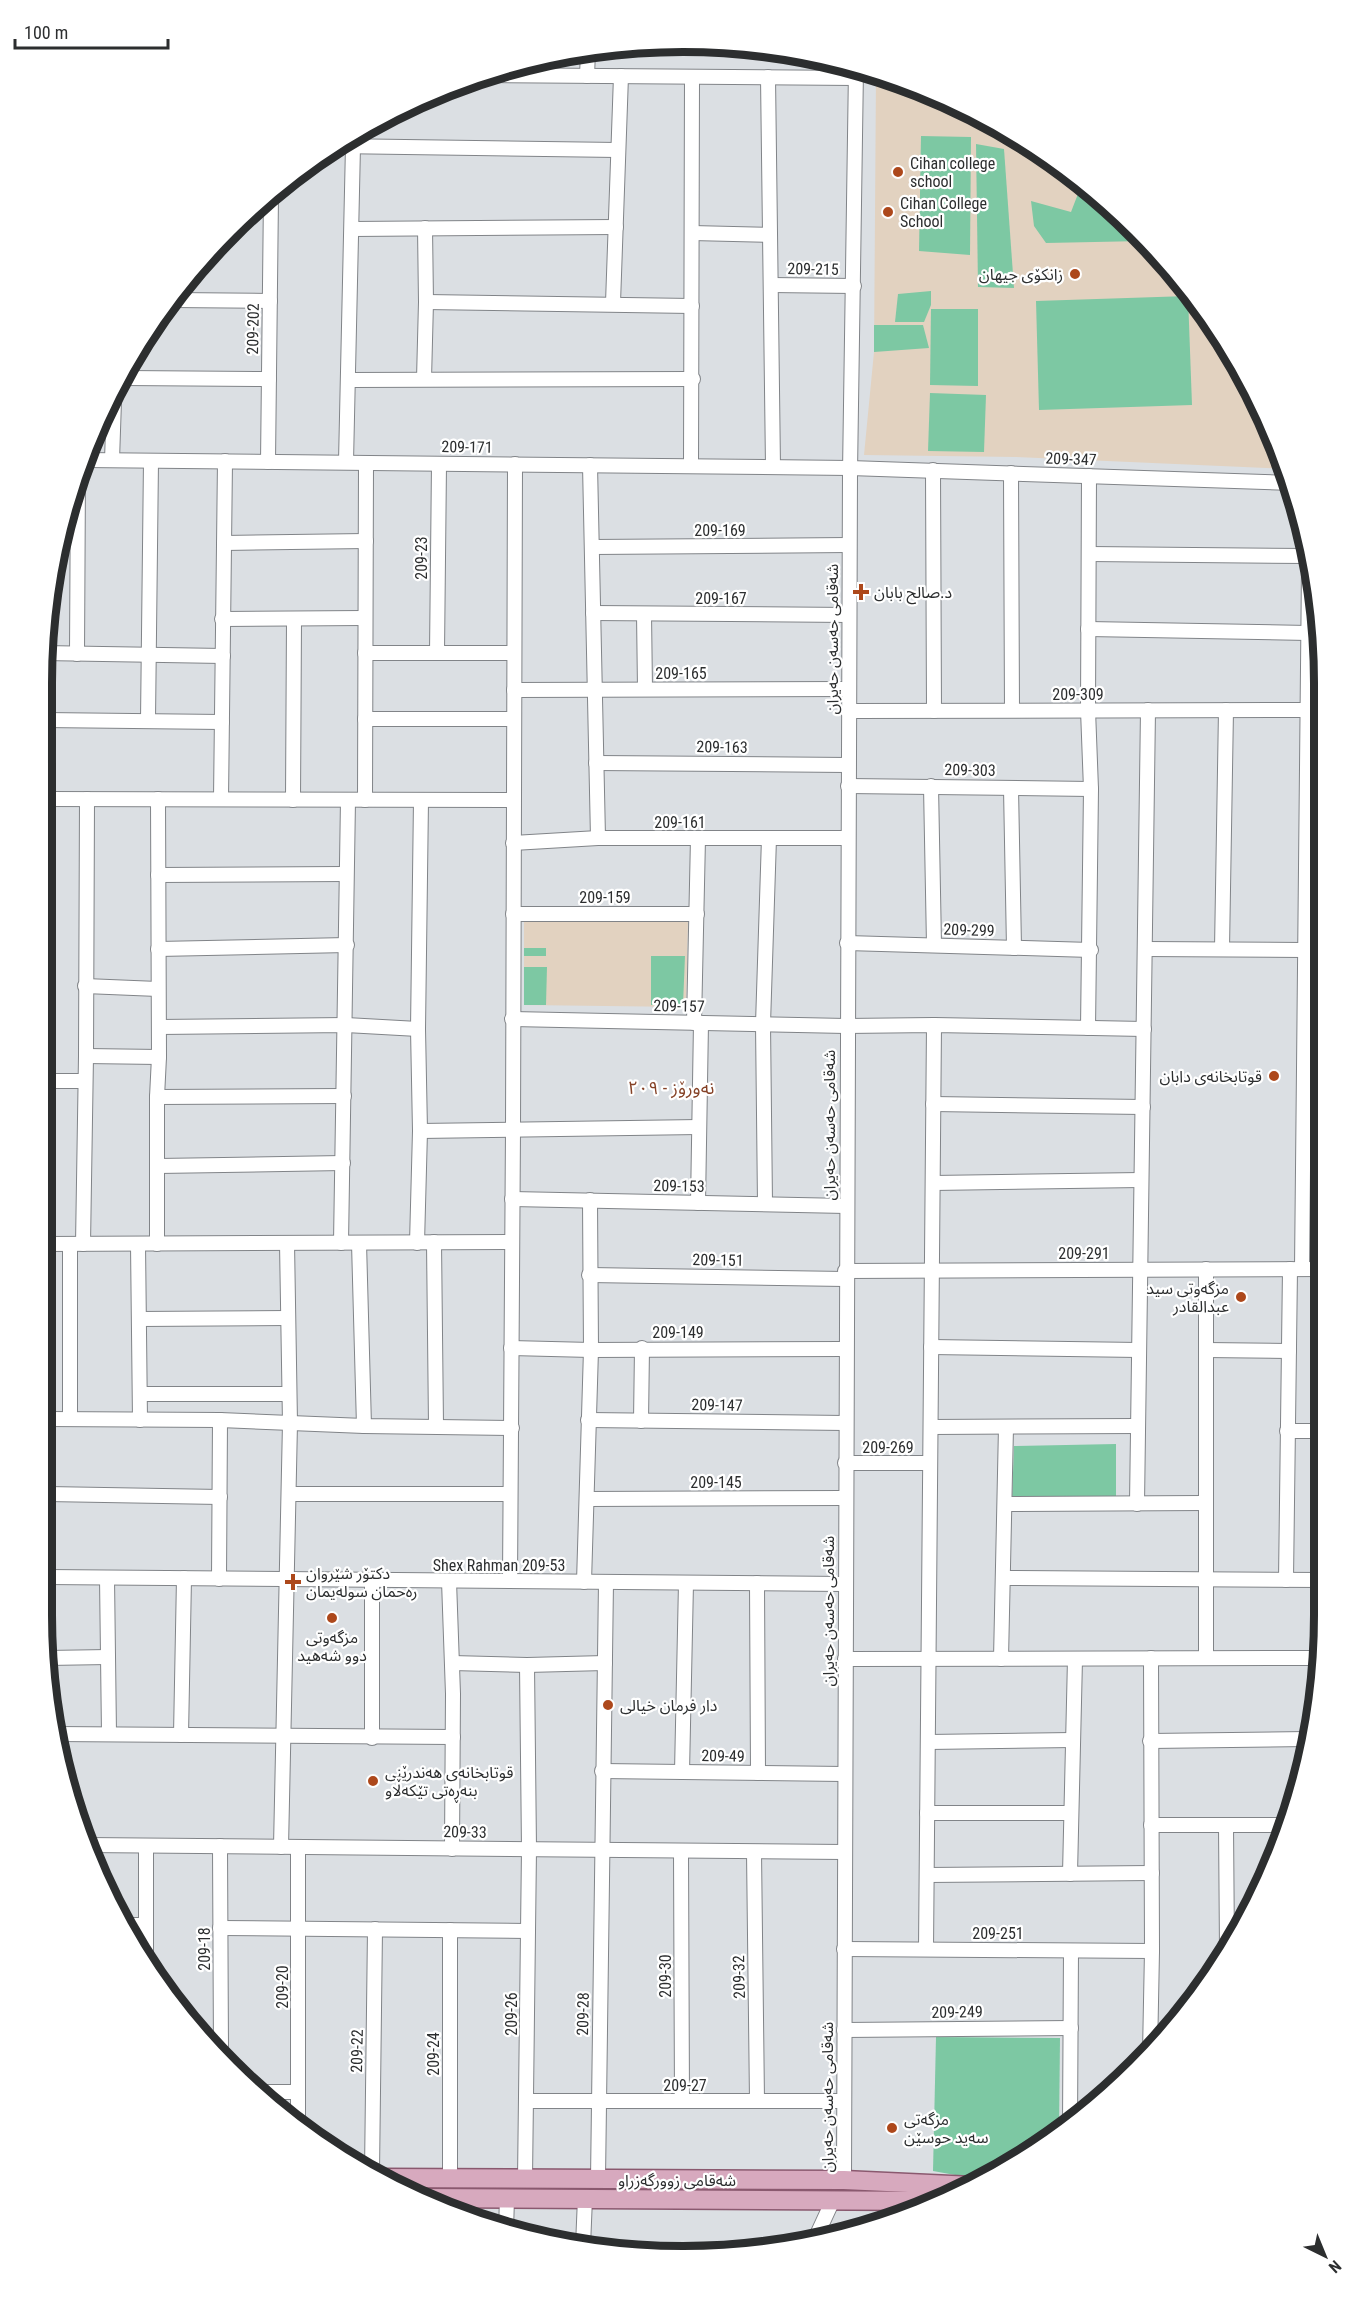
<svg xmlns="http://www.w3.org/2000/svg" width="1367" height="2298" font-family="'Roboto Condensed','Noto Sans Arabic',sans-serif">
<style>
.education{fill:#e2d2c0}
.green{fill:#7dc8a3}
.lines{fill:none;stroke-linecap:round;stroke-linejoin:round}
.minor-casing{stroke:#818488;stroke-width:16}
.major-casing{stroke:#8a596f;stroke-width:21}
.minor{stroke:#fff;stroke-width:14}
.major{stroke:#d7a9be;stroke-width:18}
.poi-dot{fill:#ad481b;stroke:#fff;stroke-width:2}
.labels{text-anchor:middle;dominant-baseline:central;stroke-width:4.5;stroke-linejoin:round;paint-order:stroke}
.poi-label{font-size:16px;fill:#2c2e2f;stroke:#fff;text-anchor:start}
.street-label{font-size:16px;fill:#2c2e2f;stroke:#fff}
.neighbourhood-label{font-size:18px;fill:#854227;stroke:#fff}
.rim{fill:none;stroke:#2c2e2f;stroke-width:8}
</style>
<rect width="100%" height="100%" fill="#dbdfe3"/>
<g class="education">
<polygon points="876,75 929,91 1040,150 1166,260 1239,363 1287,469 1016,457 864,455 874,352"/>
<polygon points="524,920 688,920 686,1007 524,1005"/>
</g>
<g class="green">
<polygon points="921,136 971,137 970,255 919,251"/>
<polygon points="976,144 1004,149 1014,288 978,287"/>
<polygon points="1081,186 1143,241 1046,243 1034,226 1031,201 1071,212"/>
<polygon points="931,291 931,305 924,322 895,322 898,294"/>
<polygon points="1188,296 1192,405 1039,410 1036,301"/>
<polygon points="931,309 978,309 978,386 930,385"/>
<polygon points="874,325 923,325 929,348 874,352"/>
<polygon points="930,393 986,395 984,452 928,451"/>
<rect x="524" y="948" width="22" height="8"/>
<polygon points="651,956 685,956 683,1005 651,1005"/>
<polygon points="524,967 547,967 546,1005 524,1005"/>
<polygon points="1116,1444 1116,1502 1012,1501 1014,1446"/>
<polygon points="936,2037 1060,2038 1059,2133 983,2180 933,2171"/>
<polygon points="882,2213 909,2214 885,2223"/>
</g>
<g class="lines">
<defs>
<g id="minor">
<polyline points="490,75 856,78"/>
<polyline points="587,76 588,51"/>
<polyline points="768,77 773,467"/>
<polyline points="335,146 618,150"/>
<polyline points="352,229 616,227"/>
<polyline points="692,233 770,235"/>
<polyline points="771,285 854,286"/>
<polyline points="173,300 270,301"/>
<polyline points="426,302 692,306"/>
<polyline points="613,303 621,76"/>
<polyline points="125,378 269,379"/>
<polyline points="424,379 426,302 425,228"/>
<polyline points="349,380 693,379"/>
<polyline points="85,460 850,468 1292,483"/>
<polyline points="112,460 114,401"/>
<polyline points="268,462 271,196"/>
<polyline points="346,462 353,146"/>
<polyline points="590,465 598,838"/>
<polyline points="691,466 692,77"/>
<polyline points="933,470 934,711"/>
<polyline points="1011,473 1012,710"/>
<polyline points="224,543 366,541"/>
<polyline points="592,547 849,545"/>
<polyline points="1089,554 1307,556"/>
<polyline points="593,613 849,615"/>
<polyline points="644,614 645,689"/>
<polyline points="222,619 364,618"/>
<polyline points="1088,629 1308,633"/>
<polyline points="43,653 223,656"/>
<polyline points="365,653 514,653"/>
<polyline points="437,653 439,464"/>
<polyline points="77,654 78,473"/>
<polyline points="1308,669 1324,669"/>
<polyline points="514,690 848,689"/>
<polyline points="848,711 1308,710"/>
<polyline points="365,719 514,719"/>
<polyline points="44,720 222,722"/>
<polyline points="148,720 151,461"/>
<polyline points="596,763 848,765"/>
<polyline points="848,786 1091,789"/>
<polyline points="931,786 934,945"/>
<polyline points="1011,788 1014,948"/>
<polyline points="44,799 513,800"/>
<polyline points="221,799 225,461"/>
<polyline points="293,800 294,620"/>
<polyline points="365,800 366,463"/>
<polyline points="513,843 598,838 848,838"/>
<polyline points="158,875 346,874"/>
<polyline points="1306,881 1324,881"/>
<polyline points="513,914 697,914"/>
<polyline points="847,943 1091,950"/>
<polyline points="158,949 347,945"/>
<polyline points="1145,949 1305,950"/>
<polyline points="1222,949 1226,710"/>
<polyline points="85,986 158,989"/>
<polyline points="512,1019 846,1026 934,1025 1144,1029"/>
<polyline points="694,1023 698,838"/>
<polyline points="159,1027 346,1025 418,1029"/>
<polyline points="1088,1028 1091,789 1088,710 1089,476"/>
<polyline points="1305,1031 1324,1031"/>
<polyline points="86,1056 159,1057"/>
<polyline points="45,1081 85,1081"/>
<polyline points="157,1097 344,1096"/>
<polyline points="933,1104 1143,1107"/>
<polyline points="420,1131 699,1127"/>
<polyline points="1304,1136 1324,1136"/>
<polyline points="158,1166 343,1163"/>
<polyline points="933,1183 1141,1180"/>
<polyline points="512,1199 846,1206"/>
<polyline points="698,1203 701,1023"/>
<polyline points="765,1204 763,1024 769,838"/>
<polyline points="434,1242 436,1425"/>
<polyline points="341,1243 348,800"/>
<polyline points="359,1243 364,1426"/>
<polyline points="417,1243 420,1131 418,1029 421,800"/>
<polyline points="46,1244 511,1242"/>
<polyline points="83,1244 86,1056 87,799"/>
<polyline points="138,1244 140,1420"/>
<polyline points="157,1244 157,1097 159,1057 158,799"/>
<polyline points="1302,1269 1309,568"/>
<polyline points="845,1271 1324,1269"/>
<polyline points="589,1275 845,1279"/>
<polyline points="139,1319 288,1318"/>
<polyline points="931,1347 1139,1350"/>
<polyline points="511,1348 591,1350 844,1349"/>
<polyline points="1206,1350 1289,1351"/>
<polyline points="140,1394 288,1394"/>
<polyline points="46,1419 220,1420 364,1426 512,1428"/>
<polyline points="70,1419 70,1244"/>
<polyline points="588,1420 845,1423"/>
<polyline points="641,1421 642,1348"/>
<polyline points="931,1427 1138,1426"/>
<polyline points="1287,1431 1324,1431"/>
<polyline points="845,1463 930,1463"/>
<polyline points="47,1494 220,1497"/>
<polyline points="289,1494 510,1494"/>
<polyline points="587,1499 845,1498"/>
<polyline points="1005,1504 1205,1503"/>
<polyline points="1137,1504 1148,710"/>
<polyline points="47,1577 843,1584"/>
<polyline points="107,1578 109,1734"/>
<polyline points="1003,1578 1324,1580"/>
<polyline points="219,1579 220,1420"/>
<polyline points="1286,1580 1290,1269"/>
<polyline points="449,1581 453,1694 452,1849"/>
<polyline points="510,1581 513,1130 515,464"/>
<polyline points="584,1582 591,1350 590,1200"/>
<polyline points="757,1583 758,1773"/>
<polyline points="47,1658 108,1657"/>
<polyline points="1206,1658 1206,1269"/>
<polyline points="845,1659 1323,1658"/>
<polyline points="1001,1659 1006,1427"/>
<polyline points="452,1663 527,1665 605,1663"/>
<polyline points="56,1734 453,1737"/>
<polyline points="181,1735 184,1578"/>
<polyline points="372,1738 372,1581"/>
<polyline points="1150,1741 1307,1739"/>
<polyline points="928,1742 1073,1740"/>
<polyline points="602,1771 844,1774"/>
<polyline points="682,1772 686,1583"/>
<polyline points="927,1813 1071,1813"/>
<polyline points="1151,1825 1289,1825"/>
<polyline points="1226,1825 1227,1950"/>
<polyline points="86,1845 844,1852"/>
<polyline points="220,1846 221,2051"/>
<polyline points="281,1847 290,1423 287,1243"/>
<polyline points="298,1847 298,2127"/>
<polyline points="681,1851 682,2101"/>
<polyline points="754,1852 757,2101"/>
<polyline points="1070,1874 1075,1659"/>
<polyline points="927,1875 1152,1873"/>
<polyline points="125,1925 146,1925"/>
<polyline points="220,1928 528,1931"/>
<polyline points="844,1949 1152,1951"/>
<polyline points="926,1949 934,1025"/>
<polyline points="146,1959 146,1846"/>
<polyline points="844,2030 1071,2028"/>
<polyline points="1150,2053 1152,1951 1151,1658"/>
<polyline points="261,2092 298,2092"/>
<polyline points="527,2101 844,2101"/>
<polyline points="1070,2126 1071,1951"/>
<polyline points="372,2172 375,1929"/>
<polyline points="450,2178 450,1930"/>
<polyline points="525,2179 529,1849 527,1665"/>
<polyline points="598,2179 606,1582"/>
<path d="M844 2180C844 1611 843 1042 850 472 851 338 855 203 856 69"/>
<polyline points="506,2230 507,2198"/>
<polyline points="815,2239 833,2200"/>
<polyline points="583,2246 585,2198"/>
</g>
<g id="major">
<polyline points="381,2178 844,2180 973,2186"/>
<polyline points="419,2198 941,2201"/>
</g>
</defs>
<use href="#minor" class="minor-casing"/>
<use href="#major" class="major-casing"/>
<use href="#minor" class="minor"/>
<use href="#major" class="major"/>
</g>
<g class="poi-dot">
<circle cx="898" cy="172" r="6"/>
<circle cx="888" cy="212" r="6"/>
<circle cx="1075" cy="274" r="6"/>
<path d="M858 583h6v6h6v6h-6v6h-6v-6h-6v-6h6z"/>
<circle cx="1274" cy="1076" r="6"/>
<circle cx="1241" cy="1297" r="6"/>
<path d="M290 1573h6v6h6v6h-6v6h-6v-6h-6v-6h6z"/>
<circle cx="332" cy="1618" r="6"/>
<circle cx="608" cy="1705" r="6"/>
<circle cx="373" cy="1781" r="6"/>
<circle cx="892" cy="2128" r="6"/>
</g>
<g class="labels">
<g class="poi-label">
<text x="910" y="163">Cihan college<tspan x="910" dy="18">school</tspan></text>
<text x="900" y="203">Cihan College<tspan x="900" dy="18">School</tspan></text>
<text x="1063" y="274" text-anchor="end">زانکۆی جیھان</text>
<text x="874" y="592">د.صالح بابان</text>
<text x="1262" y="1076" text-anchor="end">قوتابخانەی دابان</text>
<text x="1229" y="1288" text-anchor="end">مزگەوتی سید<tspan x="1229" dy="18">عبدالقادر</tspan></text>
<text x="306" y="1573">دکتۆر شێروان<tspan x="306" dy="18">رەحمان سولەیمان</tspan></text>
<text x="332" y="1637" text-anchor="middle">مزگەوتی<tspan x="332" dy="18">دوو شەهید</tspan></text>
<text x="620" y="1705">دار فرمان خیالی</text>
<text x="385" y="1772">قوتابخانەی هەندرێنی<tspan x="385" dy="18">بنەڕەتی تێکەڵاو</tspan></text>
<text x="904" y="2119">مزگەتی<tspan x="904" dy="18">سەید حوسێن</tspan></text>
</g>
<g class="street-label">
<text transform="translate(813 269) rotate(1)">209-215</text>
<text transform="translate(253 329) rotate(-89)">209-202</text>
<text transform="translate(467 447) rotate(1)">209-171</text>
<text transform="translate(1071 459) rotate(2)">209-347</text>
<text x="720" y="530">209-169</text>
<text transform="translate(421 558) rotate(-90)">209-23</text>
<text x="721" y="598">209-167</text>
<text transform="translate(832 639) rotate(-90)">شەقامی حەسەن حەیران</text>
<text x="681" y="673">209-165</text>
<text x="1078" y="694">209-309</text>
<text transform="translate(722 747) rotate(1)">209-163</text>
<text transform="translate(970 770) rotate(1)">209-303</text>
<text x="680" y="822">209-161</text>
<text x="605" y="897">209-159</text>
<text transform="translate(969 930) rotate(2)">209-299</text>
<text transform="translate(679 1006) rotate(1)">209-157</text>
<text transform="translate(829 1125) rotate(-90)">شەقامی حەسەن حەیران</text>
<text transform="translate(679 1186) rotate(1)">209-153</text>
<text x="1084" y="1253">209-291</text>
<text transform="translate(718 1260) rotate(1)">209-151</text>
<text x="678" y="1332">209-149</text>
<text transform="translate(717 1405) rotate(1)">209-147</text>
<text x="888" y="1447">209-269</text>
<text x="716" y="1482">209-145</text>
<text x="499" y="1565">Shex Rahman 209-53</text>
<text transform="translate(828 1611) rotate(-90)">شەقامی حەسەن حەیران</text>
<text transform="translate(723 1756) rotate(1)">209-49</text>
<text transform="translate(465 1832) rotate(1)">209-33</text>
<text x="998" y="1933">209-251</text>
<text transform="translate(204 1949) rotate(-90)">209-18</text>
<text transform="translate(665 1976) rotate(-90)">209-30</text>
<text transform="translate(739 1977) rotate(-91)">209-32</text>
<text transform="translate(282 1987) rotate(-90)">209-20</text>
<text transform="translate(957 2012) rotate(-1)">209-249</text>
<text transform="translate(511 2014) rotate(-90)">209-26</text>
<text transform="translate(583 2014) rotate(-89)">209-28</text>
<text transform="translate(357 2051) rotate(-89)">209-22</text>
<text transform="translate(433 2054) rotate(-90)">209-24</text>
<text x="685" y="2085">209-27</text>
<text transform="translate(827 2097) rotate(-90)">شەقامی حەسەن حەیران</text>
<text x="677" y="2180">شەقامی زوورگەزراو</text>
</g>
<g class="neighbourhood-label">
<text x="671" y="1087">نەورۆز - ٢٠٩</text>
</g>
</g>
<path d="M0 0H1367V2298H0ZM683 52H683A631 631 0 0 1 1314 683V1615A631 631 0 0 1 683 2246H683A631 631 0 0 1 52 1615V683A631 631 0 0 1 683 52Z" fill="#fff" fill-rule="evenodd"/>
<path class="rim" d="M683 52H683A631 631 0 0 1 1314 683V1615A631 631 0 0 1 683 2246H683A631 631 0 0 1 52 1615V683A631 631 0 0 1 683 52Z"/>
<g transform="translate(1325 2256) rotate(137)" stroke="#ffffff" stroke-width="4.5" paint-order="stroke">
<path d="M0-4.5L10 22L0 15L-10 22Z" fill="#2c2e2f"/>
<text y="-9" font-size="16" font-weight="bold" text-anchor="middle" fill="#2c2e2f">N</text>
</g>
<path d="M15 39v9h153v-9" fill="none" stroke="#2c2e2f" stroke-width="3"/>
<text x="24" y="39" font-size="18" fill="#2c2e2f" stroke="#ffffff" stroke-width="4.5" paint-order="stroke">100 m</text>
</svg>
